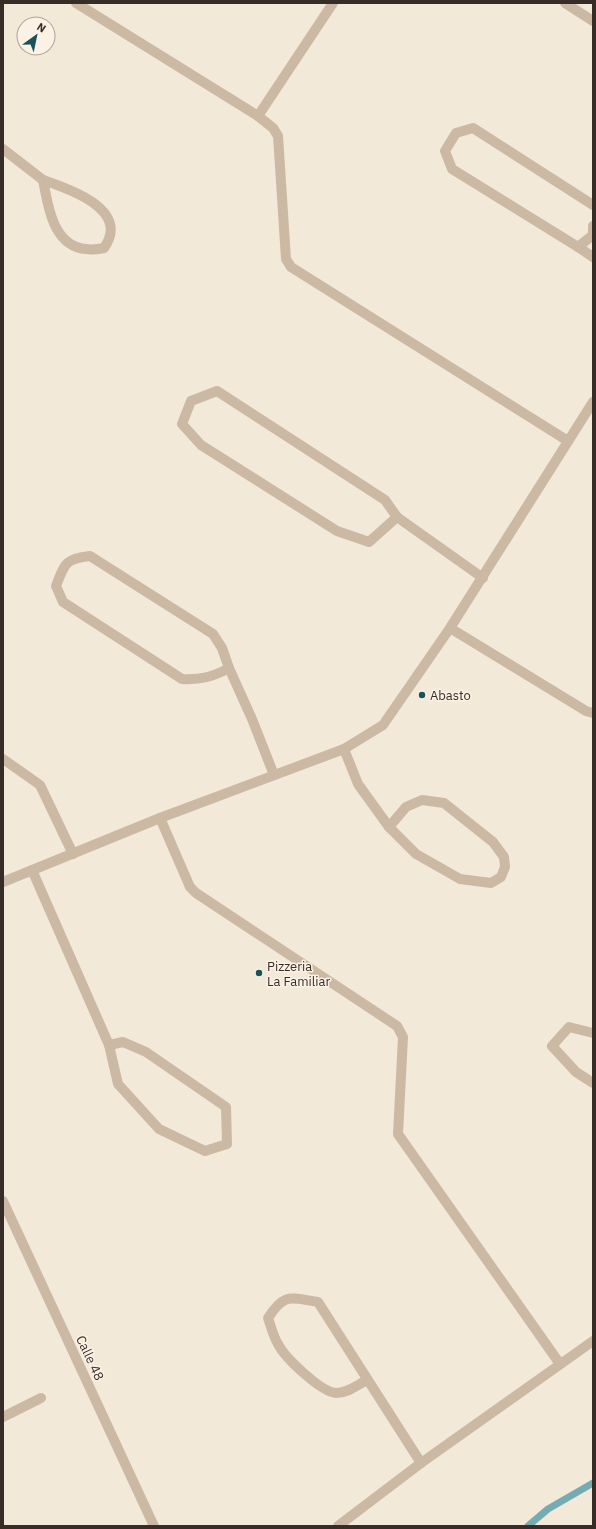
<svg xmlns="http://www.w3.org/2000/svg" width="596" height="1529" font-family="'IBM Plex Sans',sans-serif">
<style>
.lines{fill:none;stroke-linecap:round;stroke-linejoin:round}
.stream{stroke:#75acb3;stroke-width:7}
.minor{stroke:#ccb9a4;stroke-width:10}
.poi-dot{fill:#18525c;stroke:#fbf2e5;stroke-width:1.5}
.labels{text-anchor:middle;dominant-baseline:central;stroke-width:3;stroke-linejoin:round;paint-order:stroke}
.poi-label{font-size:13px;fill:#372d26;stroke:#fbf2e5;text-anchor:start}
.street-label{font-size:13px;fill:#372d26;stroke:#fbf2e5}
</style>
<rect width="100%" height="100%" fill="#f3e9d9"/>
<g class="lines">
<polyline class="stream" points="528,1526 548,1509 593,1483"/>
<g class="minor">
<polyline points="76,3 258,116 273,128 278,136 286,259 291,267 568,441"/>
<polyline points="565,3 593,21"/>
<polyline points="258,116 333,3"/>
<polyline points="3,149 43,180"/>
<path d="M43 180C70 189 131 210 104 248 56 258 50 216 43 180Z"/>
<polyline points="593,205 473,128 456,133 445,151 452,169 578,247 593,235 593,226"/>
<polyline points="578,247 593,257"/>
<polygon points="217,391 385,500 397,517 369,542 337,531 201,445 182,424 191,401"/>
<polyline points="397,517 483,578"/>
<path d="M90 556 213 634 222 648 229 668C213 677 200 680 182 679L63 602 56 586C65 563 65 559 90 556Z"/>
<polyline points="450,628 586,711 593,713"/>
<polyline points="229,668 252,719 274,775"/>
<polyline points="344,749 358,784 389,827"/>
<polyline points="3,759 40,785 73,854"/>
<polygon points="422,800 444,803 493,842 504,857 505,867 501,877 491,883 460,879 416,854 389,827 406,807"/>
<polyline points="160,818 190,887 196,893 397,1026 403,1037 398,1134 560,1364"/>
<polyline points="32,870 109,1045"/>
<polyline points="3,882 160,818 344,749 383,725 450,628 593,402"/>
<polyline points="593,1033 569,1027 552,1046 576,1072 593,1083"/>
<polygon points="123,1042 146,1052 226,1107 227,1144 205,1151 159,1129 118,1084 109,1045"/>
<polyline points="3,1201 154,1526"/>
<path d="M367 1380C357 1385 348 1393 336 1393 321 1392 285 1358 278 1344 273 1336 271 1326 268 1318 285 1292 290 1298 318 1302L421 1463"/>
<polyline points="3,1417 41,1398"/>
<polyline points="338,1526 421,1463 593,1341"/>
</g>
</g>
<g class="poi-dot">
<circle cx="422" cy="695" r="4"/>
<circle cx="259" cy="973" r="4"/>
</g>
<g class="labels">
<g class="poi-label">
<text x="430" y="695">Abasto</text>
<text x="267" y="966">Pizzeria<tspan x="267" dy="15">La Familiar</tspan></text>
</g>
<g class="street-label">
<text transform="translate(90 1358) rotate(65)">Calle 48</text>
</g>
</g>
<rect width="596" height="1529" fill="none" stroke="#372d26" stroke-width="8"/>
<g transform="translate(36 36) rotate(33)"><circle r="19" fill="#fbf2e5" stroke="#ada399"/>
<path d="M0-3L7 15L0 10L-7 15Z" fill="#18525c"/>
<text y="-6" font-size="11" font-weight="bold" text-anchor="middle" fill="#372d26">N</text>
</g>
</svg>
